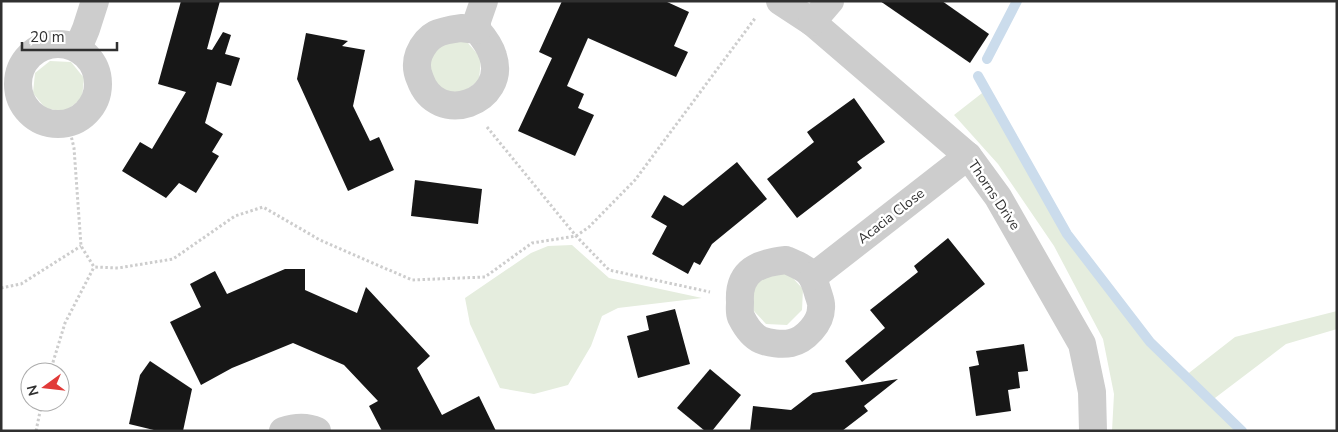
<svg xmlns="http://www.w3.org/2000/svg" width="1338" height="432" font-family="'Nunito Sans',sans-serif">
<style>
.green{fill:#e5edde}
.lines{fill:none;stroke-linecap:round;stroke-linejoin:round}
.stream{stroke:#cbdcec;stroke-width:10}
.building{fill:#171717}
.path{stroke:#cdcdcd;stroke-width:3;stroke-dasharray:2.5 2.5;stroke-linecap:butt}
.minor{stroke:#cdcdcd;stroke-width:28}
.labels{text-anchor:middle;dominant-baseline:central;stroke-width:5;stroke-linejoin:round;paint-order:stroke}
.street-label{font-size:14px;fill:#303030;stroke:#fff}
</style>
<rect width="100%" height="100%" fill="#fff"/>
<g class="green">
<polygon points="447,40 467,42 481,58 479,80 463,93 442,91 428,75 430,53"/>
<polygon points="50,61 71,62 84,78 82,98 66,111 46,109 33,93 35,73"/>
<polygon points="986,90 1067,234 1150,342 1185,376 1235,337 1337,311 1337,329 1286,344 1211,401 1242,431 1112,431 1114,394 1103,339 1054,246 998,164 954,115"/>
<polygon points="572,245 609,278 702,298 618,308 602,316 591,346 568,385 534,394 500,388 470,324 465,298 531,253 548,246"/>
<polygon points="768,273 789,274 803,289 802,310 787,325 766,324 752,309 753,288"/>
</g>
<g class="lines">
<g class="stream">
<polyline points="987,59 1017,1"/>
<polyline points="978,76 1067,234 1150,342 1242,431"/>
</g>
</g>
<g class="building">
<polygon points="181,1 220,1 207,49 212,50 223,32 231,35 225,54 240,58 231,86 217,82 205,123 223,134 212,152 219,156 196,193 179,183 166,198 122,171 140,142 152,149 186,92 158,84"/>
<polygon points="562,1 665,1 689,12 674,46 688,52 676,77 588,38 567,86 584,94 578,108 594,115 575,156 518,131 552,58 539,52"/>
<polygon points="880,1 942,1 989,34 970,63"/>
<polygon points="306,33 348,41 342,46 365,50 353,106 370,141 379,137 394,170 348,191 297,79"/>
<polygon points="854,98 885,142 857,162 862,168 797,218 767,179 814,142 807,132"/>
<polygon points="737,162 767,199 712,244 700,265 694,262 688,274 652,254 667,226 651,217 664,195 683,206"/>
<polygon points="415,180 482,189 478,224 411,216"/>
<polygon points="948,238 985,284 862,382 845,361 885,328 870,310 918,272 914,266"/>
<polygon points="285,269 305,269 305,290 357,313 366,287 430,356 417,368 442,415 479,396 496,431 382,431 369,406 378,401 344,365 293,343 232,368 201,385 170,322 201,307 190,284 215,271 227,294"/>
<polygon points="675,309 690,364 638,378 627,336 649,330 646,316"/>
<polygon points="1024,344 1028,371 1018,372 1020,388 1008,390 1011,411 976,416 969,367 979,365 976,351"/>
<polygon points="150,361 192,389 183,431 158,431 129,424 140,375"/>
<polygon points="710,369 741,395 712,431 705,431 677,408"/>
<polygon points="898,379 864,406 868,411 842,431 750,431 753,406 791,410 813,393"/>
</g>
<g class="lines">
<g class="path">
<polyline points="68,123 74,148 81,246 94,267 118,268 173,259 235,216 263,207 320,240 412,280 485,277 532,243 576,236 589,227 635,180 756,17"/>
<polyline points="487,127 576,236 609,270 710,292"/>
<polyline points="1,288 21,284 81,246"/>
<polyline points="50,372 65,323 94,267"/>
<polyline points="36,431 42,402"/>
</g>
<g class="minor">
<polyline points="780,1 812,22 968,156 998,197 1082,344 1092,392 1093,431"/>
<polyline points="812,22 830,1"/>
<path d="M461 28 477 30C484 38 490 46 493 56 508 102 437 128 420 79 416 70 416 62 419 54 428 33 440 31 461 28Z"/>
<polyline points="477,30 477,21 484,1"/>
<circle cx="58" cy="84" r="40"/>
<polyline points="78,48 86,29 95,1"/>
<path d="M786 260C807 269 812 271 818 293 819 297 822 303 821 308 821 323 805 340 791 343 782 345 768 343 761 340 752 336 745 325 741 317 739 312 740 307 740 302 738 270 759 263 786 260Z"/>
<polyline points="814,276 968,156"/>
<path d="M283 431C295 427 306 426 317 431"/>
</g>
</g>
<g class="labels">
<g class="street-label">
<text transform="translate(994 195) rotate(56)">Thorns Drive</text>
<text transform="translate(891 216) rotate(-38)">Acacia Close</text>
</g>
</g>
<rect width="1338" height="432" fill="none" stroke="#303030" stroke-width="5"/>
<g transform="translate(45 387) rotate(255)"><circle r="24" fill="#ffffff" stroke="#acacac"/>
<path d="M0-4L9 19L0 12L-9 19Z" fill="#e13a38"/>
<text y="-8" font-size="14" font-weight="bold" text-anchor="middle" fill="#303030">N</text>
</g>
<path d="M22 42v8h95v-8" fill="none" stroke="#303030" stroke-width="2.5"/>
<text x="30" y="42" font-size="15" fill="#303030" stroke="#ffffff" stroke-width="4" paint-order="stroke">20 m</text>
</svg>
